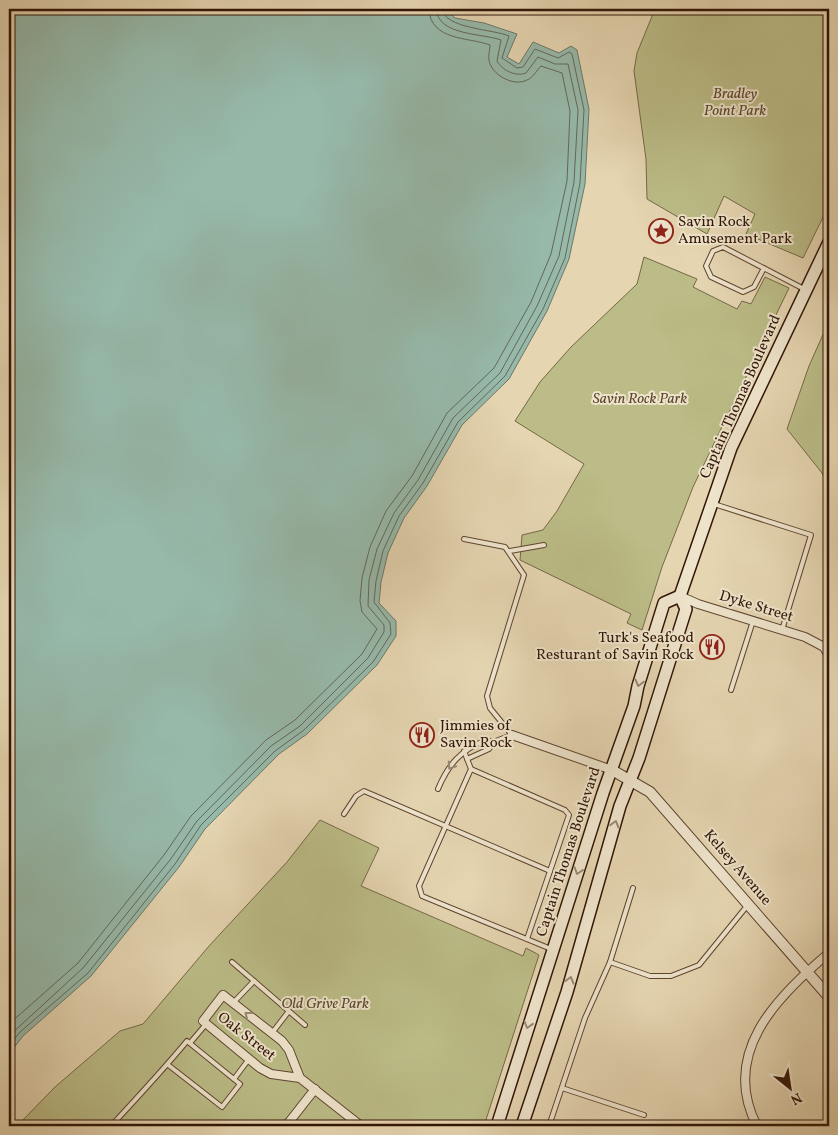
<svg xmlns="http://www.w3.org/2000/svg" width="838" height="1135" font-family="Vollkorn,serif">
<style>
.green{fill:#bbbc87;stroke:#766846}
.water{fill:#96b9aa;stroke:#6e7768}
.lines{fill:none;stroke-linecap:round;stroke-linejoin:round}
.shore{stroke:#646758;stroke-width:1}
.service-casing{stroke:#5f4531;stroke-width:6}
.minor-casing{stroke:#5f4531;stroke-width:10}
.tertiary-casing{stroke:#5f4531;stroke-width:12}
.secondary-casing{stroke:#321506;stroke-width:14}
.service{stroke:#eee4cc;stroke-width:4}
.minor{stroke:#eee4cc;stroke-width:8}
.tertiary{stroke:#eee4cc;stroke-width:10}
.secondary{stroke:#eee4cc;stroke-width:11}
.oneway{stroke:#998773}
.labels{text-anchor:middle;dominant-baseline:central;stroke-width:4;stroke-linejoin:round;paint-order:stroke}
.park-label{font-size:15px;font-style:italic;fill:#5b472d;stroke:#eee4cc}
.poi-label{font-size:15px;fill:#321506;stroke:#eee4cc;text-anchor:start}
.street-label{font-size:15px;fill:#321506;stroke:#eee4cc}
</style>
<rect width="100%" height="100%" fill="#e5d5b1"/>
<filter id="stains"><feTurbulence type="fractalNoise" baseFrequency=".004" numOctaves="4"/><feColorMatrix values="0 0 0 0 .2 0 0 0 0 .09 0 0 0 0 .02 0 0 0 .5 -.17"/></filter>
<radialGradient id="worn" r=".72"><stop offset=".6" stop-color="#630" stop-opacity="0"/><stop offset="1" stop-color="#630" stop-opacity=".3"/></radialGradient>
<g class="green">
<polygon points="655,9 829,9 829,205 803,258 746,234 755,214 724,196 707,234 647,199 646,159 634,71 637,53"/>
<polygon points="644,257 697,279 693,287 737,309 742,301 751,304 765,277 789,288 693,487 662,567 642,630 627,623 631,614 520,560 522,535 543,530 557,511 584,464 515,421 540,382 571,347 637,284"/>
<polygon points="829,321 829,487 822,473 787,429 809,366"/>
<polygon points="320,820 379,848 361,886 523,956 526,948 539,955 484,1126 17,1126 55,1087 120,1031 143,1024 209,946 287,862"/>
</g>
<polygon class="water" points="9,9 446,9 455,18 484,23 517,34 507,57 519,64 533,42 559,53 571,46 577,50 589,109 585,184 569,259 547,311 509,379 462,425 427,486 404,518 388,553 381,582 379,603 396,621 396,636 377,665 307,734 279,754 205,829 179,867 91,976 23,1036 9,1054"/>
<g class="lines">
<g class="shore">
<path d="M9 1024 78 963 164 855 191 816 266 740 295 720 362 654 377 629 362 612 360 601 362 578 370 547 386 511 412 476 447 413 494 368 531 302 551 254 567 181 570 111 562 73 541 66C536 71 534 77 527 80 514 87 491 75 489 60 488 55 490 50 490 45 469 37 430 41 429 9"/>
<path d="M9 1036 83 968 170 860 197 821 271 746 300 726 368 658 384 632V625L368 606 369 580 377 549 394 513 418 480 453 418 500 373 537 306 559 256 574 182 578 110 568 64H555L538 57 526 73C515 77 502 70 497 61L501 40C482 33 438 36 436 9"/>
<path d="M9 1046 20 1032 88 973 175 864 201 825 275 751 304 730 373 662 391 634 390 623 374 602 376 581 383 551 399 516 423 483 458 422 505 376 543 309 565 258 580 183 584 110 572 54 569 52 558 58 535 49 523 67 517 68 502 58 509 36C493 29 445 29 442 9"/>
</g>
<defs>
<g id="service">
<polyline points="764,268 754,287 743,292 711,277 706,266 713,251 723,247 804,289"/>
<polyline points="714,504 811,535 782,630"/>
<polyline points="464,539 505,547 524,575 487,696 490,708 512,735 493,742"/>
<polyline points="510,551 544,545"/>
<polyline points="731,690 753,621"/>
<polyline points="464,751 471,769 419,886 422,896 551,949"/>
<polyline points="471,769 565,810 569,815 527,939"/>
<path d="M438 789C448 765 461 749 487 740L493 742 489 749 467 759"/>
<polyline points="344,814 356,796 364,791 550,871"/>
<polyline points="232,962 305,1025"/>
<polyline points="610,962 650,976 671,976 699,965 747,906"/>
<polyline points="233,1003 254,981"/>
<polyline points="272,1033 289,1011"/>
<polyline points="190,1043 207,1023"/>
<polyline points="234,1079 249,1059"/>
<polyline points="562,1088 644,1115"/>
<path d="M111 1126C137 1098 163 1070 187 1041L240 1084 222 1107 167 1064"/>
<polyline points="549,1126 585,1018 610,962 633,888"/>
</g>
<g id="minor">
<polyline points="680,596 698,604 805,637 824,647 829,656"/>
<polyline points="512,735 612,770"/>
<polyline points="300,1078 289,1050 282,1041 223,995 203,1021 260,1068 271,1074 300,1078 361,1126"/>
<polyline points="286,1126 315,1089"/>
<path d="M757 1126C720 1054 776 997 829 953"/>
</g>
<polyline id="tertiary" points="612,770 650,792 829,997"/>
<g id="secondary">
<polyline points="497,1126 603,793 634,706 638,686 664,603 680,596"/>
<polyline points="522,1126 567,992 620,806 639,758 686,609 680,596 731,448 829,242"/>
</g>
</defs>
<use href="#service" class="service-casing"/>
<use href="#minor" class="minor-casing"/>
<use href="#tertiary" class="tertiary-casing"/>
<use href="#secondary" class="secondary-casing"/>
<use href="#service" class="service"/>
<use href="#minor" class="minor"/>
<use href="#tertiary" class="tertiary"/>
<use href="#secondary" class="secondary"/>
</g>
<defs><path id="oneway-chevron" d="M-2-3.5L2.5 0L-2 3.5" fill="none" stroke-width="1.6" stroke-linecap="round" stroke-linejoin="round" transform="scale(1.25)"/></defs>
<g class="oneway">
<use href="#oneway-chevron" transform="translate(639 683) rotate(105)"/>
<use href="#oneway-chevron" transform="translate(451 766) rotate(124)"/>
<use href="#oneway-chevron" transform="translate(615 824) rotate(-74)"/>
<use href="#oneway-chevron" transform="translate(578 871) rotate(108)"/>
<use href="#oneway-chevron" transform="translate(570 980) rotate(-74)"/>
<use href="#oneway-chevron" transform="translate(248 1015) rotate(-142)"/>
<use href="#oneway-chevron" transform="translate(528 1025) rotate(107)"/>
</g>
<defs>
<symbol id="sight-ring" viewBox="-11 -11 22 22"><circle r="9.5" fill="#eee4cc" stroke="#8f2418" stroke-width="1.5"/><path d="M0-6L1.8-2.2L6-1.7L2.9 1.2L3.7 5.4L0 3.3L-3.7 5.4L-2.9 1.2L-6-1.7L-1.8-2.2Z" fill="#8f2418"/></symbol>
<symbol id="restaurant-ring" viewBox="-11 -11 22 22"><circle r="9.5" fill="#eee4cc" stroke="#8f2418" stroke-width="1.5"/><path d="M-5-6h1v4h1v-4h1v4h1v-4h1v5L-1.5 .5V6h-2V.5L-5-1ZM5-6V6H3V1.5H1.5Q1.5-4 5-6Z" fill="#8f2418"/></symbol>
</defs>
<g fill-rule="evenodd">
<use href="#sight-ring" x="647" y="217" width="28" height="28"/>
<use href="#restaurant-ring" x="698" y="633" width="28" height="28"/>
<use href="#restaurant-ring" x="408" y="721" width="28" height="28"/>
</g>
<g class="labels">
<g class="park-label">
<text x="735" y="94">Bradley<tspan x="735" dy="17">Point Park</tspan></text>
<text x="640" y="399">Savin Rock Park</text>
<text x="325" y="1004">Old Grive Park</text>
</g>
<g class="poi-label">
<text x="678" y="222">Savin Rock<tspan x="678" dy="17">Amusement Park</tspan></text>
<text x="694" y="638" text-anchor="end">Turk's Seafood<tspan x="694" dy="17">Resturant of Savin Rock</tspan></text>
<text x="440" y="726">Jimmies of<tspan x="440" dy="17">Savin Rock</tspan></text>
</g>
<g class="street-label">
<text transform="translate(741 397) rotate(-66)">Captain Thomas Boulevard</text>
<text transform="translate(756 607) rotate(17)">Dyke Street</text>
<text transform="translate(569 852) rotate(-72)">Captain Thomas Boulevard</text>
<text transform="translate(737 868) rotate(49)">Kelsey Avenue</text>
<text transform="translate(246 1037) rotate(38)">Oak Street</text>
</g>
</g>
<rect width="838" height="1135" fill="none" stroke="#e5d5b1" stroke-width="30"/>
<rect x="10" y="10" width="818" height="1115" fill="none" stroke="#321506" stroke-width="2.5"/>
<rect x="15" y="15" width="808" height="1105" fill="none" stroke="#321506"/>
<g transform="translate(790 1088) rotate(150)" stroke="#eee4cc" stroke-width="4" paint-order="stroke">
<path d="M0-4L9 19L0 12L-9 19Z" fill="#321506"/>
<text y="-8" font-size="14" font-weight="bold" text-anchor="middle" fill="#321506">N</text>
</g>
<rect width="100%" height="100%" filter="url(#stains)"/>
<rect width="100%" height="100%" fill="url(#worn)"/>
</svg>
